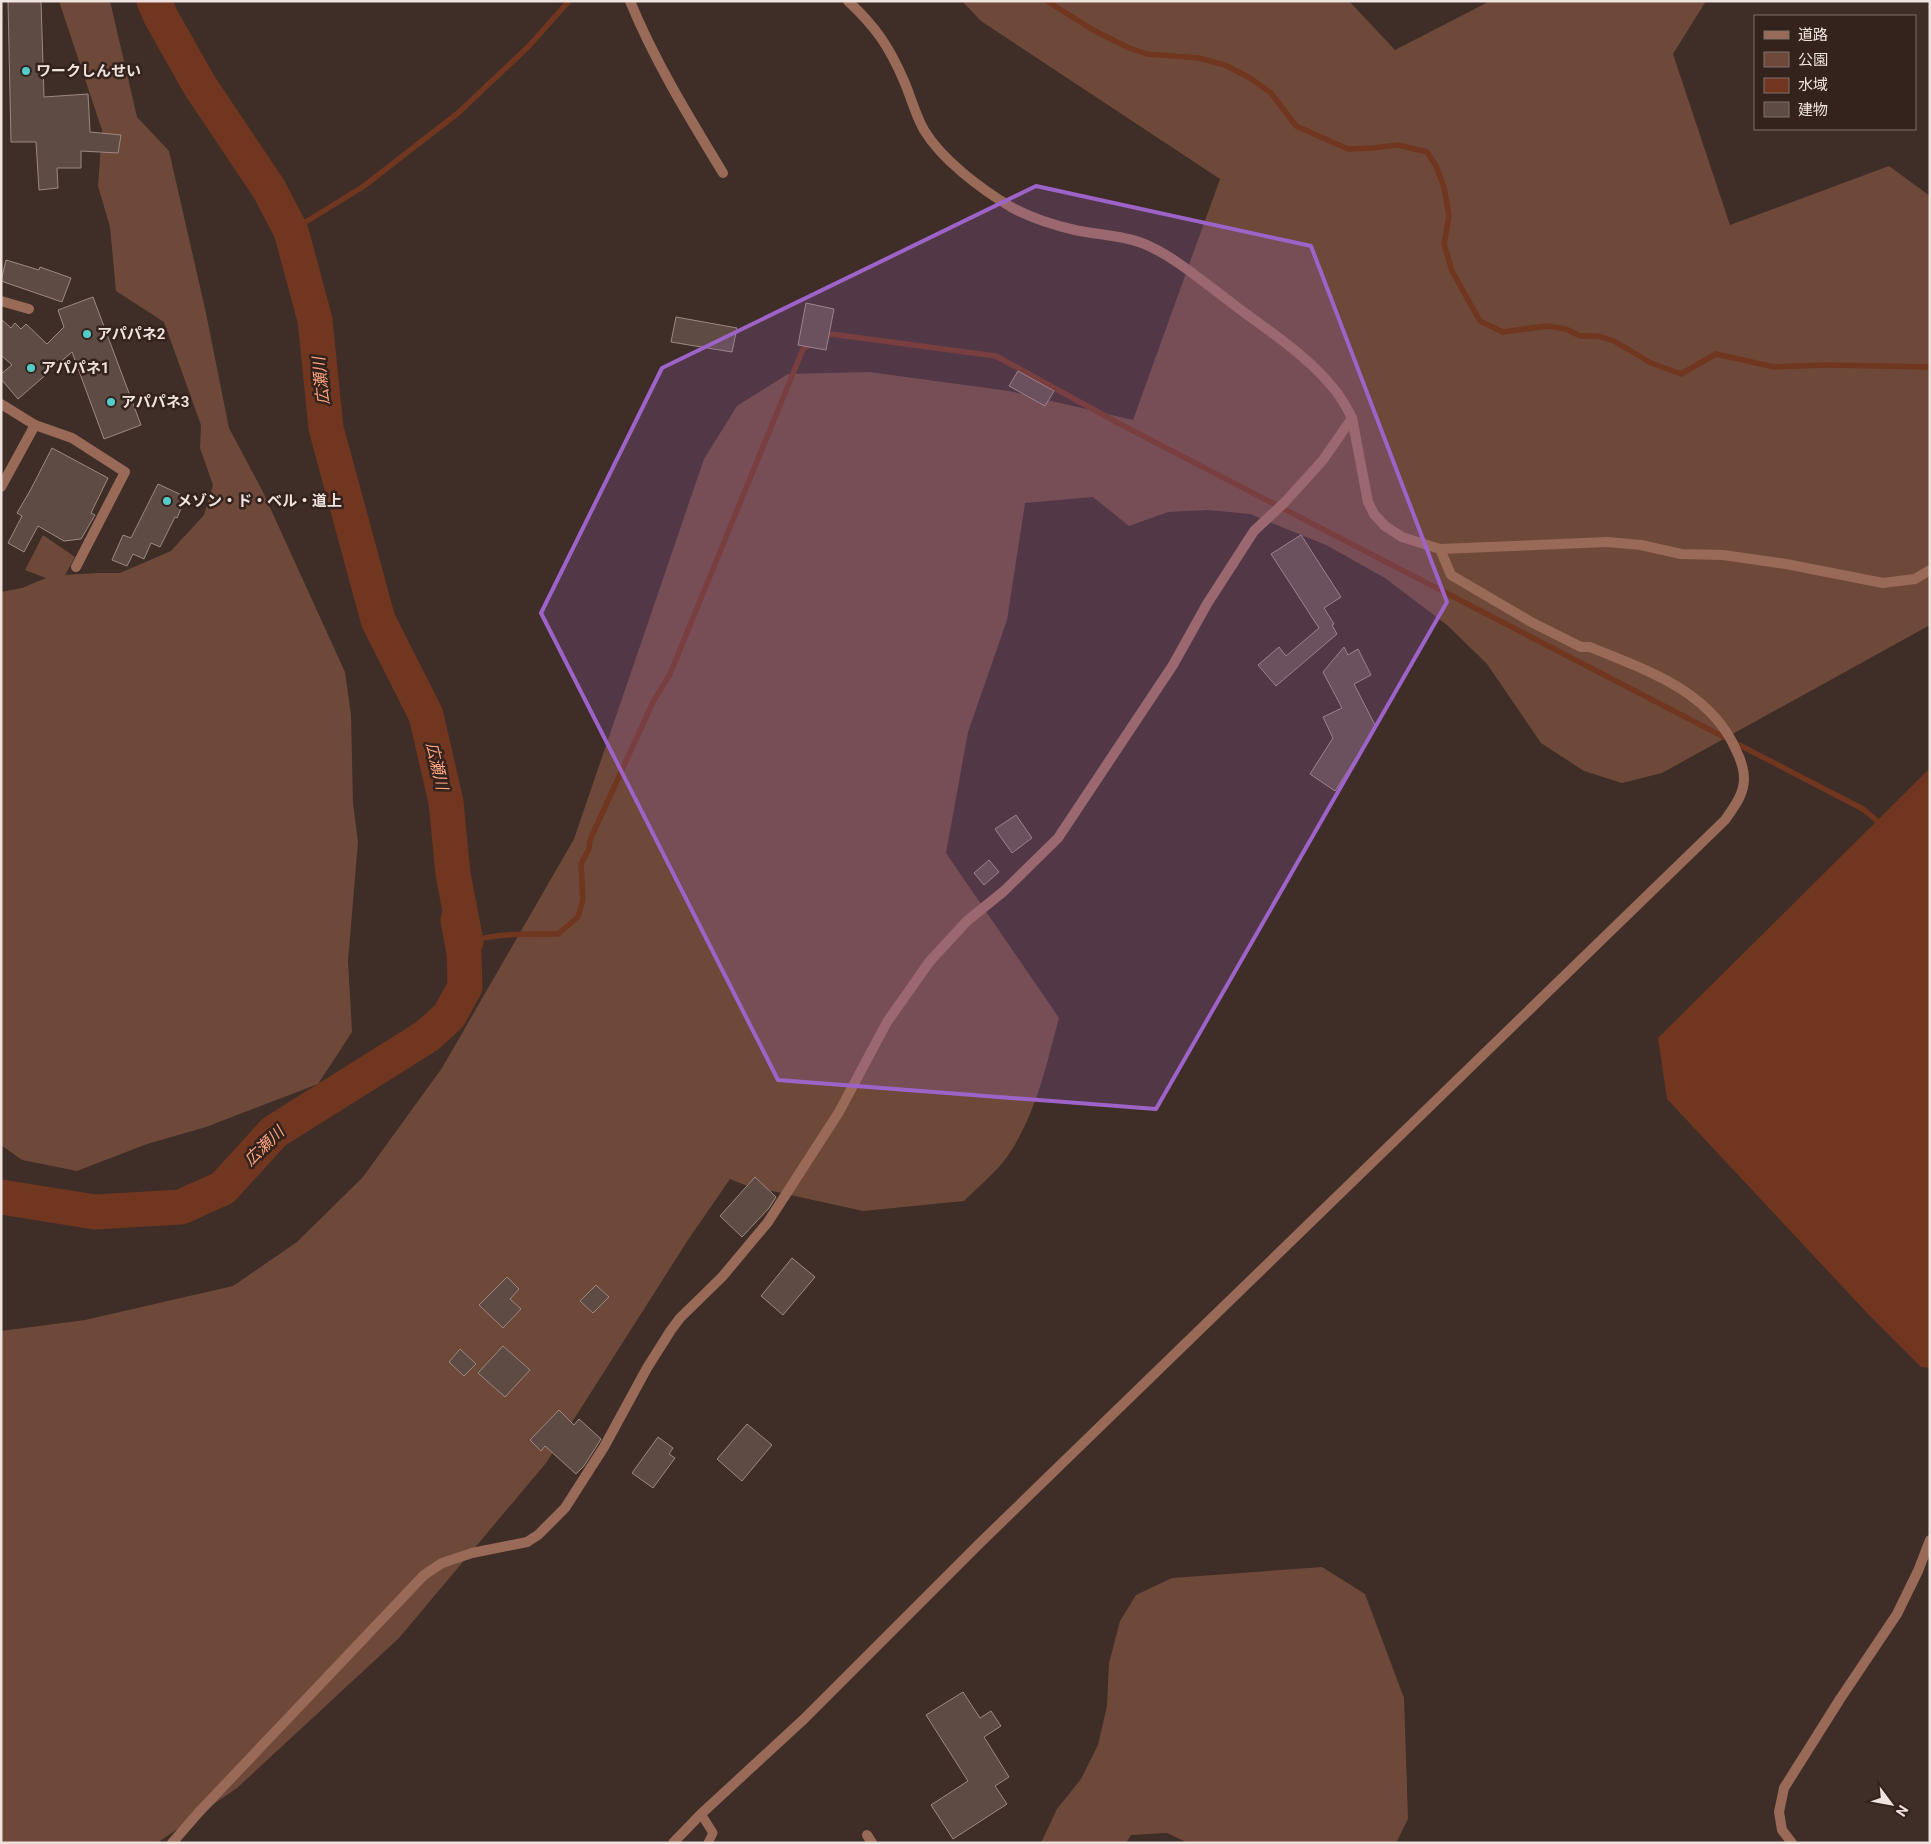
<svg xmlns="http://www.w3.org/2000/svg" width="1931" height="1844" font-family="Roboto,'Noto Sans JP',sans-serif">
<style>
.green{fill:#6e493a}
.water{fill:#70361f}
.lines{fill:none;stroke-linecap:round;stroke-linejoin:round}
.stream{stroke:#70361f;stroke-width:5.5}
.river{stroke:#70361f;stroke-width:35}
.building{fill:#5e4b44;stroke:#9e8981}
.service{stroke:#996a58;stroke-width:9}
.minor{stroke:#996a58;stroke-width:10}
.marked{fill:#9e63c9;fill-opacity:0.2;stroke:#9e63c9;stroke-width:4;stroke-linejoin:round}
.poi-dot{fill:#53cdc9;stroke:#34231d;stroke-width:2}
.labels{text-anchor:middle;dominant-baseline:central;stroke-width:5;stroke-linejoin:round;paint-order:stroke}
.poi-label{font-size:15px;font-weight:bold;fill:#efe3df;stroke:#34231d;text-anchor:start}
.water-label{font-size:16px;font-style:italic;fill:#ffa480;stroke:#34231d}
</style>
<rect width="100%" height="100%" fill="#3f2d27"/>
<g class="green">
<polygon points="59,1 110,1 137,117 169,151 206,313 229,428 262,490 345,672 351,715 353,803 358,842 348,961 352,1032 318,1084 206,1127 147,1144 77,1171 22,1160 1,1145 1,592 22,588 46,578 25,570 43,535 75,557 65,575 98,573 120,573 171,551 204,515 213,485 200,448 201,425 164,322 116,291 110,227 98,186 102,130"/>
<path d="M962 1H1349L1395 50 1490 1H1706L1673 54 1730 225 1889 166 1930 196V625L1662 773 1622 783 1584 771 1541 743 1487 664 1447 625 1385 578 1326 545 1250 514 1208 510 1168 512 1129 526 1093 497 1025 503 1007 620 968 732 946 853 1059 1018C1046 1066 1036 1115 1007 1157 995 1173 978 1187 964 1201L863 1211 745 1185 730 1179 688 1240 546 1463 399 1638 237 1788 157 1843H1V1331L85 1320 233 1286 297 1242 363 1177 442 1068 574 839 704 459 737 406 788 374 869 372 1009 391 1133 420 1220 179 981 21Z"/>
<polygon points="1322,1567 1365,1594 1404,1698 1408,1819 1396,1843 1188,1843 1167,1833 1131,1835 1126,1843 1041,1843 1057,1809 1081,1779 1098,1745 1107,1706 1109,1663 1120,1621 1136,1595 1172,1578"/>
</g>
<polygon class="water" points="1930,768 1930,1368 1921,1367 1868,1314 1667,1099 1658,1038"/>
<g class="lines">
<g class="stream">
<polyline points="1047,1 1093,30 1129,48 1147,54 1199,58 1225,65 1250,78 1271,93 1296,126 1348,149 1373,148 1398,145 1427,152 1436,166 1444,187 1449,216 1444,244 1452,271 1480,321 1503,332 1547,326 1566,329 1580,336 1598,336 1614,341 1651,363 1681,374 1716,354 1774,367 1825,365 1930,367"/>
<polyline points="291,231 364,186 458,113 528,47 569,1"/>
<polyline points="823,333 996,356 1118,423 1863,809 1882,825"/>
<path d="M466 942C496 933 527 934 558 934L578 917 583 899 581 864 589 849 590 840 653 702 670 674 803 349 809 345 810 341"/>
</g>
<g class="river">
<polyline points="154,1 161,17 200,86 269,189 291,231 315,320 326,428 378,620 426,715 446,802 453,874 466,942"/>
<polyline points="1,1197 95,1212 181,1207 223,1188 274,1132 427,1036 449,1016 465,987 464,953 458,920"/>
</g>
</g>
<g class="building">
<polygon points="8,1 41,1 44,97 88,94 90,132 121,135 118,153 81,151 81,168 57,168 58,188 39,190 36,142 11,142"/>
<polygon points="6,260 39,270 40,267 71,278 62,302 1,281"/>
<polygon points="93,297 141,425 104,439 72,352 18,399 1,379 1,374 12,365 1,355 1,319 11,328 15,323 21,329 26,324 47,344 64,327 58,310"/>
<polygon points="806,303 834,309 826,350 798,345"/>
<polygon points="676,317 737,328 732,352 671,342"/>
<polygon points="1018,371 1054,391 1045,406 1009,386"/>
<polygon points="52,448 108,478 91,513 95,515 81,539 64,541 38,526 24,552 8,543 22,516 17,513 31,489"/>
<polygon points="158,484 186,497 177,518 175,517 160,547 151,543 144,559 133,554 127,566 112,560 123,535 131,538"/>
<polygon points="1301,535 1341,597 1324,608 1334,624 1332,625 1337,634 1276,686 1258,665 1279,647 1286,656 1319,628 1271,554"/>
<polygon points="1344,647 1348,655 1358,649 1371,675 1354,684 1376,727 1335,791 1310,774 1333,738 1323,717 1342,708 1323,672"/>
<polygon points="1016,815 1032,838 1012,853 995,829"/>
<polygon points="989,860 999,872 984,885 974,873"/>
<polygon points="755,1177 776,1197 769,1208 742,1237 720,1216"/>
<polygon points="792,1258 815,1277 783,1315 761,1296"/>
<polygon points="507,1277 519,1289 510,1299 521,1309 503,1328 479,1305"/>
<polygon points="596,1285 609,1297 593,1313 580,1301"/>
<polygon points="503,1346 530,1370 505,1397 478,1373"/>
<polygon points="460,1349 476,1364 464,1376 449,1362"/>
<polygon points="559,1410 574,1425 579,1419 601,1439 584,1466 576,1474 545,1446 541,1451 530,1440"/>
<polygon points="747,1424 772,1445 742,1481 717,1459"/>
<polygon points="658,1437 673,1448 669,1454 675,1458 653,1488 632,1473"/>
<polygon points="963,1692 980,1718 991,1711 1001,1726 984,1737 1009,1777 995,1786 1007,1804 953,1839 931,1805 968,1781 926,1715"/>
</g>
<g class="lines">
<polyline class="service" points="701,1814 713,1833 708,1843"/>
<g class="minor">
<path d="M630 1C655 62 689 117 723 173"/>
<path d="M848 1C875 26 889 46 904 81 911 97 915 114 924 130 942 160 981 189 1011 207 1031 218 1053 225 1075 230 1097 235 1121 235 1142 243 1173 255 1206 284 1233 304 1267 330 1307 355 1334 389 1342 398 1347 408 1352 418L1368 502 1374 514 1385 526 1402 537 1440 549 1607 542 1641 545 1681 554 1723 555 1786 564 1883 583 1915 579 1930 570"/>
<polyline points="1,301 29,309"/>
<polyline points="1,404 35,425 72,438 125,472 76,567"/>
<polyline points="1,487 35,425"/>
<polyline points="867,1835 872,1843"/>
<polyline points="172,1843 199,1812 424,1575 442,1563 472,1553 527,1542 538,1535 565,1508 604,1447 647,1368 671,1330 680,1318 722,1277 768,1222 839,1112 887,1022 930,961 967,921 1004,891 1058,838 1173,665 1207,604 1254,531 1285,502 1323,460 1352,418"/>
<path d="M673 1843 701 1814 804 1719 980 1543 1725 820C1733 808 1744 795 1744 779 1744 770 1740 758 1736 750 1710 690 1645 670 1590 647H1581L1531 622 1451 575 1440 549"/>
<polyline points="1792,1843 1782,1830 1779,1812 1784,1788 1840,1699 1897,1614 1918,1571 1930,1540"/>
</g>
</g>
<path class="marked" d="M1036 186 1311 246 1447 602 1156 1109 778 1080 541 613 662 368Z"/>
<g class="poi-dot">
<circle cx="26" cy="71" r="5"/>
<circle cx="87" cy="334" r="5"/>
<circle cx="31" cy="368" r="5"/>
<circle cx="111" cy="402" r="5"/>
<circle cx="167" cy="501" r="5"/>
</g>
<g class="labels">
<g class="poi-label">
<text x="36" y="71">ワークしんせい</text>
<text x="97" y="334">アパパネ2</text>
<text x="41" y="368">アパパネ1</text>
<text x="121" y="402">アパパネ3</text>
<text x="177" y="501">メゾン・ド・ベル・道上</text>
</g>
<g class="water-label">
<text transform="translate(321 381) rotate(-96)">広瀬川</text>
<text transform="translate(437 766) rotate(77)">広瀬川</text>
<text transform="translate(264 1146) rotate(-44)">広瀬川</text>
</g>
</g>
<rect width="1931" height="1844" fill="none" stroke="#efe3df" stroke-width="5"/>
<rect x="1754" y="15" width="162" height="115" fill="#34231d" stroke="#7f706b"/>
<rect x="1764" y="31" width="25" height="8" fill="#996a58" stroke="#7f706b"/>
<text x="1798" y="40" font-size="15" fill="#efe3df">道路</text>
<rect x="1764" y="52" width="25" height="15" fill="#6e493a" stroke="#7f706b"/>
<text x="1798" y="65" font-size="15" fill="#efe3df">公園</text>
<rect x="1764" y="78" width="25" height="15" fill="#70361f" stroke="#7f706b"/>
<text x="1798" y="90" font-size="15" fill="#efe3df">水域</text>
<rect x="1764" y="102" width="25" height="15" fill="#5e4b44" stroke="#7f706b"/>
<text x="1798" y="115" font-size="15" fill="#efe3df">建物</text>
<g transform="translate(1891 1804) rotate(122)" stroke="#34231d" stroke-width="4" paint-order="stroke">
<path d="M0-4L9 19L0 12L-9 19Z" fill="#efe3df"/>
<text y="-8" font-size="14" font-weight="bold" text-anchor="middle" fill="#efe3df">N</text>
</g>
</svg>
